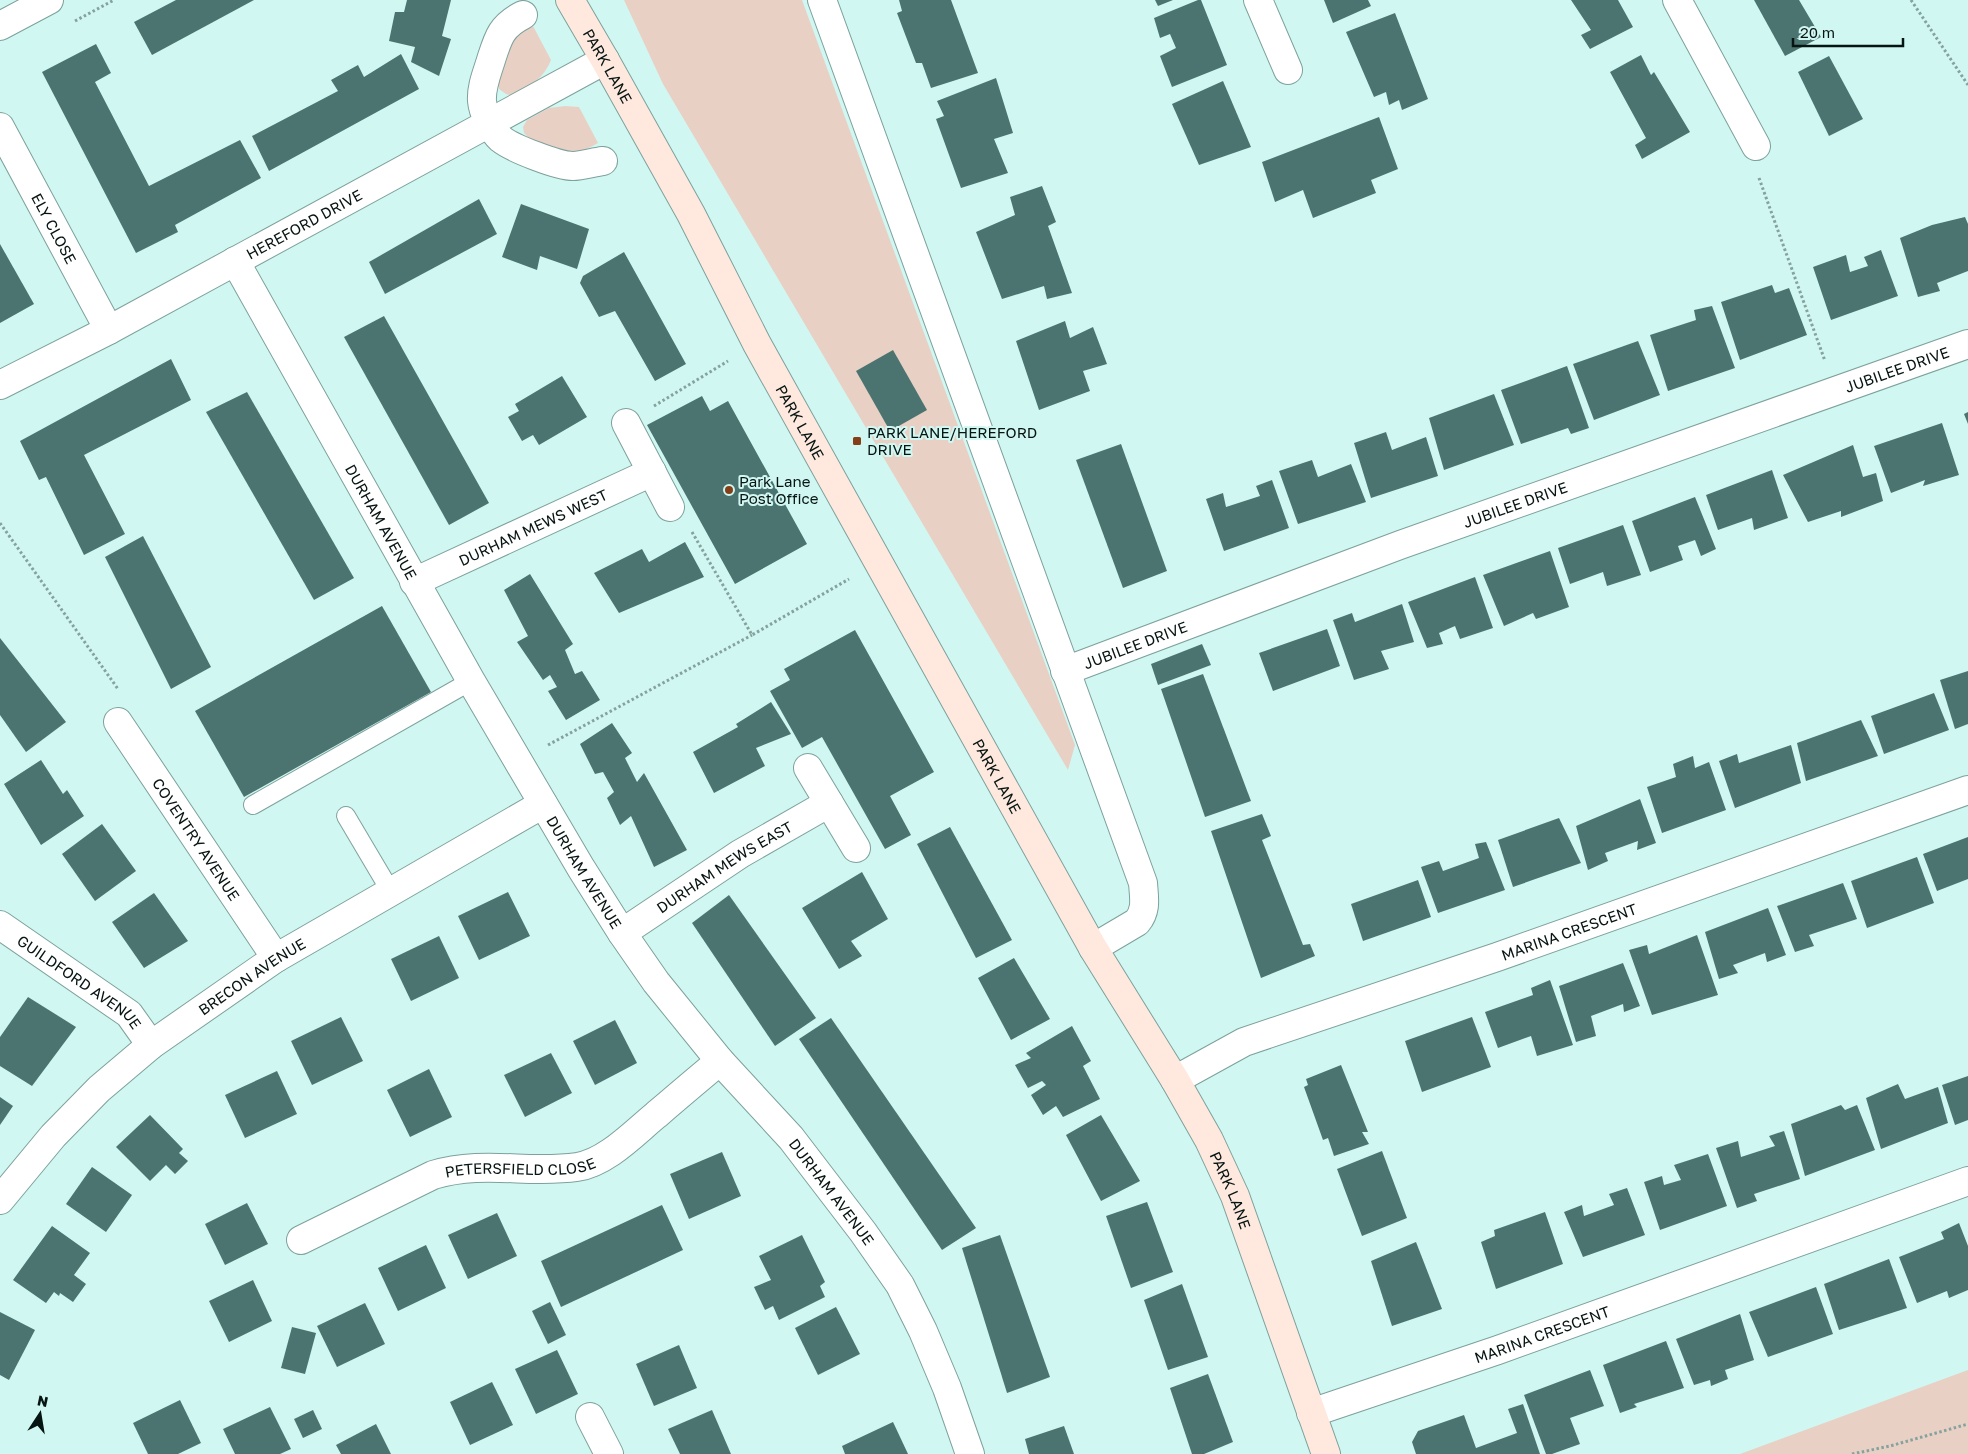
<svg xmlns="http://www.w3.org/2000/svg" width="1968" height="1454" font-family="'Golos Text',sans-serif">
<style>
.green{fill:#e9d0c4}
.building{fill:#4b7470}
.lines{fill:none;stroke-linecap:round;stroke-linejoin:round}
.lane-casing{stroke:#7da19c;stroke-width:20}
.street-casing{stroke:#7da19c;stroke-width:30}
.secondary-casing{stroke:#7da19c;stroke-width:30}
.path{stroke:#85a29e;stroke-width:3;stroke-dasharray:2.5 2.5;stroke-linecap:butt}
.lane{stroke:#fff;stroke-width:18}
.street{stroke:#fff;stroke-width:28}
.secondary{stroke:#ffe9de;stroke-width:28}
.poi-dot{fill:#843f18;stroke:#d1f7f2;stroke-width:2}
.labels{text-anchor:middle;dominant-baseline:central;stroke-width:4;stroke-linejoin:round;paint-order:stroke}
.street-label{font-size:15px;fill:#061412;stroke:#d1f7f2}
.poi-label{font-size:15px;fill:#061412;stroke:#d1f7f2;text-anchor:start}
</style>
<rect width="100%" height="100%" fill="#d1f7f2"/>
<g class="green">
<polygon points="624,0 802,0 1075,745 1068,770 663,84"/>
<path d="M533 26 551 60C543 80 530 85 513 96L506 94 499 89 498 83C505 54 503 40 533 26Z"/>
<polygon points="565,106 579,107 598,143 583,151 566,151 531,140 524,133 523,127 527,120 549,108"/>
<polygon points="1968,1370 1968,1454 1740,1454"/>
</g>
<g class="building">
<polygon points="176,0 254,0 152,55 134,22"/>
<polygon points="407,0 451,0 442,36 451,39 439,76 411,62 415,47 389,41 395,12 404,12"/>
<polygon points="899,0 951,0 978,73 931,88 922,63 916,63 897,13 902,11"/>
<polygon points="1155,0 1173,0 1158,6"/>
<polygon points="1198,0 1201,0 1227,65 1172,87 1160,56 1176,48 1170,34 1160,38 1154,18"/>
<polygon points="1324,0 1368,0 1371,6 1333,23"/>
<polygon points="1571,0 1618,0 1633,27 1590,49 1581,35 1591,30"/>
<polygon points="1754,0 1799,0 1821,37 1785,56"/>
<polygon points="1395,13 1428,99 1402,110 1399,100 1389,105 1386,92 1374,97 1346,32"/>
<polygon points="96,44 111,73 95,82 149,186 240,140 261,178 175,225 178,232 136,253 42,72"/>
<polygon points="401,54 419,89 269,171 252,136 338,91 331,80 358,65 364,77"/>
<polygon points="1641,55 1651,75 1654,72 1690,132 1642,159 1635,145 1646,138 1610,72"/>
<polygon points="1829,56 1863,119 1829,136 1798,72"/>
<polygon points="996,78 1013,133 994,139 1008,173 961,188 936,119 944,116 937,101"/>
<polygon points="1223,81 1251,147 1199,165 1172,104"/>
<polygon points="1379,117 1398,169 1371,180 1376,193 1313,218 1303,190 1275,202 1262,162"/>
<polygon points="1042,186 1056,222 1048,226 1072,293 1047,299 1044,286 1002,299 976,232 1015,215 1010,197"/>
<polygon points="479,199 497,234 385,294 369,262"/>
<polygon points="521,204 589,229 577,269 540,256 537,270 502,257"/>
<polygon points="1965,217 1968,224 1968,271 1937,283 1940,291 1918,297 1900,238 1932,225"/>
<polygon points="0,244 34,304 0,323"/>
<polygon points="1881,250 1898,296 1831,320 1813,267 1846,255 1850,272 1868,266 1864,257"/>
<polygon points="624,252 686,364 655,381 615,311 599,317 580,283 583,276"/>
<polygon points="1772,285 1775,293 1789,288 1807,335 1740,360 1721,302"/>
<polygon points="1712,306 1735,368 1668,391 1650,335 1696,320 1694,310"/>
<polygon points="384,316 489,503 449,525 344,337"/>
<polygon points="1065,321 1070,338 1093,327 1107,364 1083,371 1090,391 1039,410 1016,341"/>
<polygon points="1638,341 1660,395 1594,420 1573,364"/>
<polygon points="893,350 927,410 890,431 856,371"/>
<polygon points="171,359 191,400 84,455 125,534 84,555 46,477 39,480 20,441"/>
<polygon points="1567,366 1589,428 1571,434 1568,428 1521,444 1501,390"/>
<polygon points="562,376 587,417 539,445 533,435 522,441 508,417 519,411 515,404"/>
<polygon points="247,392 354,578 314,600 206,412"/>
<polygon points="1494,394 1514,445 1444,470 1429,418"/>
<polygon points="702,396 710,411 728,401 807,544 735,584 647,425"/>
<polygon points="1968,412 1968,424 1964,414"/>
<polygon points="1942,423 1959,475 1923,486 1925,480 1891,493 1874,446"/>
<polygon points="1386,432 1392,450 1426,437 1438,476 1371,498 1354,443"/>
<polygon points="1121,444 1167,571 1123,588 1076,460"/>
<polygon points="1853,445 1863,477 1876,473 1883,501 1841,517 1841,511 1808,522 1783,475"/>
<polygon points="1312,460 1318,477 1351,464 1366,502 1298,524 1279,471"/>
<polygon points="1772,470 1788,518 1754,530 1752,518 1718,530 1706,495"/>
<polygon points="1272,480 1289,528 1224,551 1206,499 1223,493 1226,507 1260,496 1256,486"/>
<polygon points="1695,497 1716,549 1701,556 1695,540 1678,546 1683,560 1650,572 1632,521"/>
<polygon points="1623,525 1641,575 1607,586 1603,572 1570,584 1558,548"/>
<polygon points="143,536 211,667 171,689 105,557"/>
<polygon points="685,542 704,577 619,613 594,573 642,549 649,562"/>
<polygon points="1550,551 1569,607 1536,619 1533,613 1504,626 1483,575"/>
<polygon points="530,574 573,644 565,650 575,674 582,671 600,700 566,720 548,691 557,687 550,675 543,680 517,642 528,636 504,590"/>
<polygon points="1475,577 1493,628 1460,639 1455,626 1439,633 1443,644 1427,648 1408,602"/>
<polygon points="1402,604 1414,642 1381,651 1389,669 1354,680 1333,620 1352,613 1355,622"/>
<polygon points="382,606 431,692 244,797 195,711"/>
<polygon points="1327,629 1340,666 1273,691 1259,653"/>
<polygon points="855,630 934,772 890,796 911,835 885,849 822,737 802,748 770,691 790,680 784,669"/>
<polygon points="0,638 66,722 26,752 0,715"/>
<polygon points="1202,644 1211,665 1158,685 1151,664"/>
<polygon points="1968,671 1968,724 1955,729 1940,680"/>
<polygon points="1203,674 1251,801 1205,817 1161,689"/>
<polygon points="1934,693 1949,730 1884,754 1871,716"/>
<polygon points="771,702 791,734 756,748 765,766 714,793 693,752 738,727 736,724"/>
<polygon points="1861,720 1878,756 1806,781 1797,743"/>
<polygon points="612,723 632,753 625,758 637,782 644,773 687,850 654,867 631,816 620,825 607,798 614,792 603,772 595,774 580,744"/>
<polygon points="1791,745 1801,783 1735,808 1719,761 1737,754 1739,763"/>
<polygon points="1693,756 1695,768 1709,762 1726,810 1662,833 1647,787 1676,777 1673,764"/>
<polygon points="41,760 63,794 67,790 84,816 41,845 4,784"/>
<polygon points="1640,799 1656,843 1637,850 1638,841 1605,853 1608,861 1588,870 1576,826"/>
<polygon points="1262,814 1271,836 1262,840 1303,945 1310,944 1315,956 1261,978 1211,831"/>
<polygon points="1559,818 1581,863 1513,887 1498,840"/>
<polygon points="102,824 136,871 95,901 62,854"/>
<polygon points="950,827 1012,940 976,958 917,844"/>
<polygon points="1968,837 1968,879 1937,891 1923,854"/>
<polygon points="1486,842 1505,890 1438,913 1421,867 1439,861 1443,871 1479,858 1475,844"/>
<polygon points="1917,857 1934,903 1867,928 1851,881"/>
<polygon points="862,872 888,919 851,941 862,956 839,969 802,908"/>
<polygon points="1418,880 1431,917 1363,941 1351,904"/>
<polygon points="1843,883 1857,919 1809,935 1814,946 1795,952 1777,906"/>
<polygon points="508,892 530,936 479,960 458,916"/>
<polygon points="154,893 188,941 144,968 112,922"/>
<polygon points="729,895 816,1018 775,1046 692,923"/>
<polygon points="1768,908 1786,955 1767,962 1765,953 1733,965 1738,973 1719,979 1705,932"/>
<polygon points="1697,935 1718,995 1652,1015 1629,950 1647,945 1649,954"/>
<polygon points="439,936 459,978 411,1001 391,959"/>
<polygon points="1014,958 1050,1019 1011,1040 978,978"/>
<polygon points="1623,963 1640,1006 1624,1012 1623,1004 1591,1016 1596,1036 1576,1042 1559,986"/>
<polygon points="1550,980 1573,1045 1537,1056 1531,1036 1498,1048 1485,1012 1533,995 1531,988"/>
<polygon points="28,997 76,1027 32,1086 0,1066 0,1037"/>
<polygon points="341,1017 363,1061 312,1085 291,1041"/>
<polygon points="1472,1017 1491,1067 1422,1092 1405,1041"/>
<polygon points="831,1018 976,1228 942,1250 799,1039"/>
<polygon points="615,1020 637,1063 595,1085 573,1041"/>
<polygon points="1072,1026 1091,1061 1083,1066 1100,1099 1063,1117 1056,1106 1043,1115 1031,1095 1046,1085 1042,1081 1028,1088 1015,1065 1031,1058 1026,1053"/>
<polygon points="551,1053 572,1093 525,1117 504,1075"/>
<polygon points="1341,1065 1368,1132 1362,1132 1369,1144 1334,1156 1328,1138 1323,1140 1304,1087 1308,1085 1306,1079"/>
<polygon points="429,1069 452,1117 410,1137 387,1090"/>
<polygon points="277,1071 297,1114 245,1138 225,1095"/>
<polygon points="1968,1076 1968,1120 1955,1125 1942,1085"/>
<polygon points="1898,1084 1905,1099 1938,1087 1948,1123 1881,1149 1866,1098"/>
<polygon points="0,1097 13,1106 0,1125"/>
<polygon points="1841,1105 1845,1110 1857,1105 1875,1150 1805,1176 1791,1124"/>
<polygon points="150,1115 183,1149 179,1153 188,1161 175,1174 166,1165 150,1181 116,1147"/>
<polygon points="1101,1115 1140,1181 1101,1201 1066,1135"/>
<polygon points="1784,1131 1800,1179 1754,1194 1757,1201 1737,1208 1716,1148 1738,1141 1741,1157 1775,1146 1769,1136"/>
<polygon points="1382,1151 1407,1218 1362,1236 1337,1169"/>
<polygon points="722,1152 741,1196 689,1219 670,1174"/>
<polygon points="1708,1154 1727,1206 1660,1230 1644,1182 1662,1176 1664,1185 1681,1180 1674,1165"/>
<polygon points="92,1167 132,1195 106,1232 66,1204"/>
<polygon points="1627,1188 1645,1235 1583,1257 1564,1212 1582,1205 1584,1216 1614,1205 1609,1194"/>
<polygon points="1147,1202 1173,1272 1131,1288 1106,1216"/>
<polygon points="247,1203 268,1244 225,1265 205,1224"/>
<polygon points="662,1205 683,1250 561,1307 541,1261"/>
<polygon points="1545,1212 1563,1264 1496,1289 1481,1242 1495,1236 1494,1230"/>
<polygon points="497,1213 517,1256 468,1279 448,1235"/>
<polygon points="1959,1223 1968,1246 1968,1290 1949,1298 1947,1291 1917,1303 1899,1257 1944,1239 1941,1232"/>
<polygon points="52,1226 90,1253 74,1275 86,1284 73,1302 60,1293 59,1296 54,1292 46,1303 13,1280"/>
<polygon points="802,1235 825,1282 820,1286 825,1297 779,1320 773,1306 765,1310 754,1287 771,1280 759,1256"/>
<polygon points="1000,1235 1050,1377 1007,1393 962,1248"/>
<polygon points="1416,1242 1442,1309 1392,1326 1371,1261"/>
<polygon points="426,1245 446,1288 398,1311 378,1268"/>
<polygon points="1889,1259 1907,1308 1839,1330 1824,1284"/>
<polygon points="253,1280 272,1321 229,1342 209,1301"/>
<polygon points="1182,1284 1208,1357 1168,1370 1144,1300"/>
<polygon points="1816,1287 1833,1334 1768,1357 1749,1312"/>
<polygon points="550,1302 566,1335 548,1344 532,1311"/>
<polygon points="365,1303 385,1344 337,1367 317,1326"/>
<polygon points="836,1307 860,1354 818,1375 795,1328"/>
<polygon points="0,1312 35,1330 9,1380 0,1375"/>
<polygon points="1740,1314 1754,1360 1725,1370 1728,1379 1711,1386 1710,1380 1694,1385 1676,1339"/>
<polygon points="292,1327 316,1333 305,1374 281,1368"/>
<polygon points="1666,1341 1684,1388 1634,1404 1637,1407 1620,1413 1603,1365"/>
<polygon points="679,1345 697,1388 654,1406 636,1364"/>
<polygon points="557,1350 578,1394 536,1414 515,1369"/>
<polygon points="1590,1370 1604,1406 1570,1418 1580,1444 1552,1454 1546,1454 1524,1395"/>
<polygon points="1208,1374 1233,1442 1204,1454 1192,1454 1170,1388"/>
<polygon points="492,1382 513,1425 470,1445 450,1402"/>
<polygon points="180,1400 201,1443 178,1454 148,1454 133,1423"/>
<polygon points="1523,1404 1540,1454 1416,1454 1412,1442 1418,1431 1464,1415 1476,1448 1517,1433 1508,1409"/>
<polygon points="270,1407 291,1449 280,1454 235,1454 223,1429"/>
<polygon points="313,1410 322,1429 303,1438 294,1419"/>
<polygon points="712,1410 731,1454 680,1454 668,1429"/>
<polygon points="893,1422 908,1454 845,1454 842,1446"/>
<polygon points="376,1424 391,1454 341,1454 336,1445"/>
<polygon points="1064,1426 1074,1454 1029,1454 1025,1439"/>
</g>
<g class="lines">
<defs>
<g id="lane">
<polyline points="253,805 471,681"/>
<polyline points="346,816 391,892"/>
</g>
<g id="street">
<path d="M822 0 1143 883C1144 898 1147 910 1137 922L1093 948"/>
<polyline points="1258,0 1288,70"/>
<polyline points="1677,0 1756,146"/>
<path d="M523 15C501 26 498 38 491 60 487 73 481 87 482 101 483 113 492 131 501 139 512 148 558 166 573 166 582 166 594 162 603 161"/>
<polyline points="0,26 49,0"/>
<path id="s1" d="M0 127 109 330"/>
<path id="s2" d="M235 261 471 681 581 868 622 933 656 982 720 1061 791 1138 863 1232 900 1285 923 1331 947 1388 970 1454"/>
<path id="s3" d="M0 385 109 330 605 60"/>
<polyline points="626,423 670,507"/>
<path id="s4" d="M414 582 652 472"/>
<path id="s5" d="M1065 671 1400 545 1968 344"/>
<path id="s6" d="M118 722 276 958"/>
<polyline points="808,768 856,848"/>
<path id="s7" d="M0 925 129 1014 151 1045"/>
<path id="s8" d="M622 933 740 854 829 803"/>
<path id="s9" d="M1175 1080 1244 1042 1497 957 1968 790"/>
<path id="s10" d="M0 1200 53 1136 99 1089 151 1045 276 958 543 804"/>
<path id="s11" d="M301 1240 433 1175C483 1160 528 1174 577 1167 606 1163 634 1133 656 1115 677 1097 698 1079 720 1061"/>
<path id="s12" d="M1311 1413 1498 1350 1968 1181"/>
<polyline points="590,1417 609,1454"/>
</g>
<g id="secondary">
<path id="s13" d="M570 0 605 60 691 214 757 344 1093 948 1175 1080 1209 1140 1235 1196 1326 1454"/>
</g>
</defs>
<use href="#lane" class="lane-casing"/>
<use href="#street" class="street-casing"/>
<use href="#secondary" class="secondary-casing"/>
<g class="path">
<polyline points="1911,0 1968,85"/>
<polyline points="75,21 114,0"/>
<polyline points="1759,178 1825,361"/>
<polyline points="654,406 728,361"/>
<polyline points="0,523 118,689"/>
<polyline points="692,532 752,635 849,579"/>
<polyline points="548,745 752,635"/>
<polyline points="1852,1454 1890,1446 1968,1424"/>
</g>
<use href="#lane" class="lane"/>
<use href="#street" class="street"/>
<use href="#secondary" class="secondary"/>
</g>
<g class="poi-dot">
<rect x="852" y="436" width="10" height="10" rx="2.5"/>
<circle cx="729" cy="490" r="5"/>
</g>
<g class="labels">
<g class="street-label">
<text stroke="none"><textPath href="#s13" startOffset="76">PARK LANE</textPath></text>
<text stroke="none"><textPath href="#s3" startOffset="344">HEREFORD DRIVE</textPath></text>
<text stroke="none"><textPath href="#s1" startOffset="115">ELY CLOSE</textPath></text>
<text stroke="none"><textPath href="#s5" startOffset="885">JUBILEE DRIVE</textPath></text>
<text stroke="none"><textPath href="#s13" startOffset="481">PARK LANE</textPath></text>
<text stroke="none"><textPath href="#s5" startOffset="480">JUBILEE DRIVE</textPath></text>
<text stroke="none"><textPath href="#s2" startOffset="299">DURHAM AVENUE</textPath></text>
<text stroke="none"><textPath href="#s4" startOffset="131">DURHAM MEWS WEST</textPath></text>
<text stroke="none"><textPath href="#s5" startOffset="75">JUBILEE DRIVE</textPath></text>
<text stroke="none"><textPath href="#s13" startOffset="886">PARK LANE</textPath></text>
<text stroke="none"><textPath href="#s6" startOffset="141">COVENTRY AVENUE</textPath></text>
<text stroke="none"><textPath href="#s8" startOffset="122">DURHAM MEWS EAST</textPath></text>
<text stroke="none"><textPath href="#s2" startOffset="704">DURHAM AVENUE</textPath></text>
<text stroke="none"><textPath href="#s9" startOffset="422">MARINA CRESCENT</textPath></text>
<text stroke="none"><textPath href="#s10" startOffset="339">BRECON AVENUE</textPath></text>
<text stroke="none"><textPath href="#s7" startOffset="98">GUILDFORD AVENUE</textPath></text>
<text stroke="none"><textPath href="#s11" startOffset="235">PETERSFIELD CLOSE</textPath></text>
<text stroke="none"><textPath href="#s13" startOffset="1362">PARK LANE</textPath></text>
<text stroke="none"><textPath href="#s2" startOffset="1109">DURHAM AVENUE</textPath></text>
<text stroke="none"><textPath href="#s12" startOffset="244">MARINA CRESCENT</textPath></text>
</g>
<g class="poi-label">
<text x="867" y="432">PARK LANE/HEREFORD<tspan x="867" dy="17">DRIVE</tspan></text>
<text x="739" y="481">Park Lane<tspan x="739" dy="17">Post Office</tspan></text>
</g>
</g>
<g transform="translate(40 1414) rotate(12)" stroke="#d1f7f2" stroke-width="4" paint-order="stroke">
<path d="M0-4L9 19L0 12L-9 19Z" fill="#061412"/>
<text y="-8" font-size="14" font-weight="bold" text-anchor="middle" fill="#061412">N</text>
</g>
<path d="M1793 38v8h110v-8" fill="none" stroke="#061412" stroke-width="2.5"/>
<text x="1800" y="38" font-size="15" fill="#061412" stroke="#d1f7f2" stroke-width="4" paint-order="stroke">20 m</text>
</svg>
